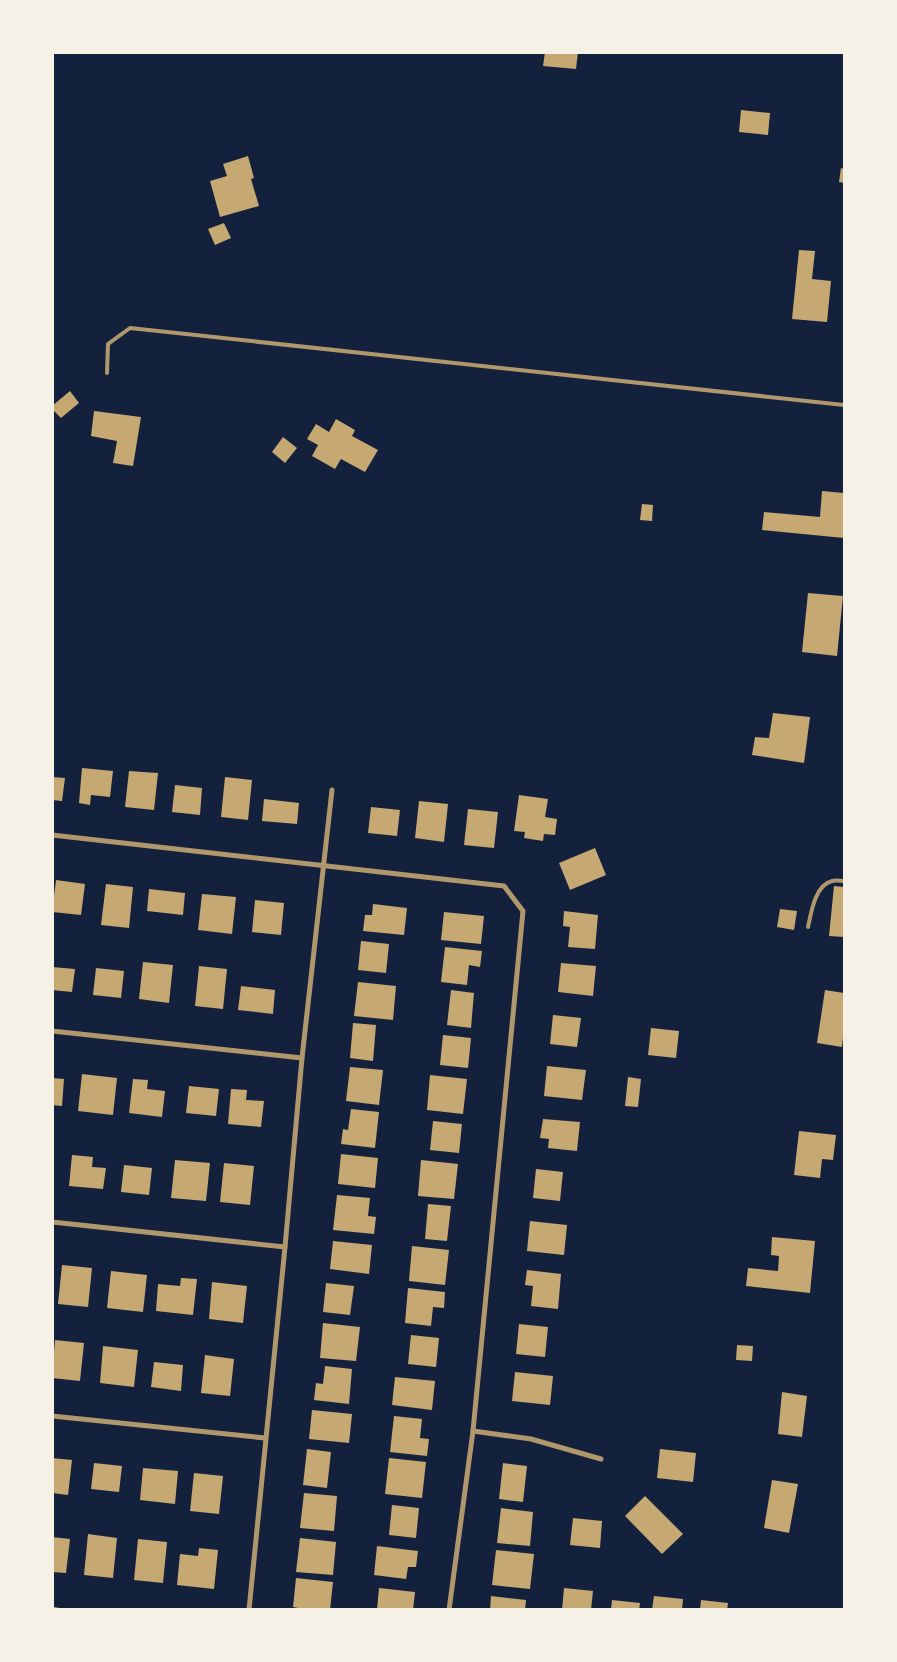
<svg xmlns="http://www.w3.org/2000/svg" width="897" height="1662" font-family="'Fira Sans Condensed',sans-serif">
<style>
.building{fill:#c6a872}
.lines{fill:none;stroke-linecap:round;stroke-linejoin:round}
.service{stroke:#b1986c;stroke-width:4}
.minor{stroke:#b1986c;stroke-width:5}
</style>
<rect width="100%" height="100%" fill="#14213d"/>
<g class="building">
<polygon points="545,52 578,52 576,69 543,66"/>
<polygon points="741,110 770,113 768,135 739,132"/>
<polygon points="248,156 254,178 251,179 259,206 220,217 210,181 227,176 223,164"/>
<polygon points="841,168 844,169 844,183 839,182"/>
<polygon points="224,223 231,238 215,245 208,229"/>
<polygon points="799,250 815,251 812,279 831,281 827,322 792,319"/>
<polygon points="70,391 79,403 61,418 52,409 52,406"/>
<polygon points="94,411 141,417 133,466 113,463 117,441 91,436"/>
<polygon points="336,419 355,430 352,436 378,450 365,472 341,459 335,469 312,456 318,445 307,439 316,424 329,432"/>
<polygon points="283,437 297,448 285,463 272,452"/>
<polygon points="822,491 844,493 844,538 762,530 764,512 820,517"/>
<polygon points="642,504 653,505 652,521 640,520"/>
<polygon points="808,593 843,596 837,656 802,652"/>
<polygon points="773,713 810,717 804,763 752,755 755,737 769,738"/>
<polygon points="82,768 113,771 110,797 91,795 90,805 79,803"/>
<polygon points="129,771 158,773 154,810 125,807"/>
<polygon points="52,777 65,778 62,801 52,800"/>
<polygon points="225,777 252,780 248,820 221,817"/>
<polygon points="175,785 202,788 200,815 172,812"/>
<polygon points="519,795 548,799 545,817 557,819 555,835 544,834 543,841 524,838 525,832 514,831"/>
<polygon points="264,799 299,803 297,824 262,821"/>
<polygon points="419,801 448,804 444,842 415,838"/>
<polygon points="371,807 400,810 397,836 368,833"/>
<polygon points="468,809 498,812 494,848 464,845"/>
<polygon points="595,848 606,875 570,890 559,863"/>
<polygon points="56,880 85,884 81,915 52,912"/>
<polygon points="106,884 133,887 129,928 101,925"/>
<polygon points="834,886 844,887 844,937 829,936"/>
<polygon points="149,889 185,893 183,915 147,911"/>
<polygon points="202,894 236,897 232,934 198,930"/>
<polygon points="255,900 284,903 281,935 252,932"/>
<polygon points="373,904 407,908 404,935 363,931 365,915 372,915"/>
<polygon points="780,909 797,911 794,930 777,927"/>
<polygon points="564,911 598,915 595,949 568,947 570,927 563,926"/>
<polygon points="444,912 484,916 481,944 441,940"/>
<polygon points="361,941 389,944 386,973 358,970"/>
<polygon points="445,947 482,951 480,967 469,965 467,985 441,982"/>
<polygon points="143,962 173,965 169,1003 139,999"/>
<polygon points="561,963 596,966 593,996 558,992"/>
<polygon points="199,966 227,969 223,1009 195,1006"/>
<polygon points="52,967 75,969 72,992 52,990"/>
<polygon points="96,968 124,971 121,998 93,995"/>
<polygon points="358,982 396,986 393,1020 354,1016"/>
<polygon points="241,986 275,990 273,1014 238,1010"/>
<polygon points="451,990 474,993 471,1028 447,1025"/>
<polygon points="825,990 844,993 844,1028 842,1047 817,1043"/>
<polygon points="553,1015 581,1018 577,1047 550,1044"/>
<polygon points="353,1023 376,1025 373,1061 350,1058"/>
<polygon points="651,1028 679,1031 676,1058 648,1055"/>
<polygon points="443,1035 471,1038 468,1068 440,1065"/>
<polygon points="547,1066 586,1070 582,1100 544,1096"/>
<polygon points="350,1067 383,1070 379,1105 346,1101"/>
<polygon points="82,1074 117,1078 113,1115 78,1111"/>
<polygon points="430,1075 467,1079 463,1114 427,1110"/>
<polygon points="628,1077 641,1079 638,1107 625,1106"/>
<polygon points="52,1078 64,1079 62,1106 52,1105"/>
<polygon points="133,1079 148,1080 147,1089 165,1091 162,1117 129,1113"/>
<polygon points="189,1086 219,1089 216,1116 186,1113"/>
<polygon points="231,1089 247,1090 246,1100 264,1101 261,1127 228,1124"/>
<polygon points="351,1109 379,1112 375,1148 341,1144 343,1129 348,1130"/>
<polygon points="543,1119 580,1122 577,1151 548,1148 549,1139 540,1138"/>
<polygon points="433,1121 462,1124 459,1153 430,1150"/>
<polygon points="799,1131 836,1135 833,1160 822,1159 820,1178 794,1175"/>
<polygon points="341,1154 378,1158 375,1188 338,1184"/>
<polygon points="72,1155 93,1157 92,1167 106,1168 103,1189 69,1186"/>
<polygon points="175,1160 210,1163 206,1201 171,1198"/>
<polygon points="421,1160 458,1164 454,1199 418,1196"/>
<polygon points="224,1163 254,1166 250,1205 220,1202"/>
<polygon points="124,1165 152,1168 149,1195 121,1192"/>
<polygon points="536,1169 563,1172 560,1201 533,1198"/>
<polygon points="337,1195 370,1198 368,1216 376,1217 374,1234 333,1230"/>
<polygon points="428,1204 451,1206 447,1241 425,1239"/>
<polygon points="530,1221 567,1225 564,1255 527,1251"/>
<polygon points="772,1237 815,1241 810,1293 746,1286 748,1268 778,1271 779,1256 771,1255"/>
<polygon points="333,1241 372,1245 369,1274 330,1269"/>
<polygon points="412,1246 449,1250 445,1285 409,1281"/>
<polygon points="62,1265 92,1268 88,1307 58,1304"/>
<polygon points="527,1270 561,1274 558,1309 531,1306 533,1286 525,1285"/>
<polygon points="111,1271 147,1275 143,1312 107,1308"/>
<polygon points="181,1278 197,1279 193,1315 156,1311 158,1284 180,1286"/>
<polygon points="212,1282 247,1286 243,1323 209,1319"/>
<polygon points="326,1283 354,1286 350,1315 323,1312"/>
<polygon points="408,1288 445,1292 444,1308 433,1307 431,1326 405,1323"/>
<polygon points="323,1323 360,1327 356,1361 320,1358"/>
<polygon points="519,1324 548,1327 545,1357 516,1354"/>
<polygon points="411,1335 439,1338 436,1367 408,1364"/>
<polygon points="55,1340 84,1343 80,1381 52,1378"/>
<polygon points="737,1345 753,1346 752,1361 736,1360"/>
<polygon points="103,1346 138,1350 134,1387 100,1383"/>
<polygon points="205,1355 234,1359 230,1396 201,1393"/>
<polygon points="154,1362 183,1365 181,1391 151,1387"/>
<polygon points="325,1366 352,1369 349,1404 314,1400 316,1383 323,1384"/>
<polygon points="515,1372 553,1376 550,1405 512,1401"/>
<polygon points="395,1377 435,1381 432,1410 392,1405"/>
<polygon points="782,1392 807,1396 802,1437 778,1434"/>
<polygon points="312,1410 352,1414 349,1443 309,1439"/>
<polygon points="394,1416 422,1419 420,1438 429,1439 427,1456 390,1452"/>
<polygon points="307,1449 331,1452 327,1488 303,1485"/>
<polygon points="660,1449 696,1453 693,1482 657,1478"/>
<polygon points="52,1458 72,1460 68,1495 52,1493"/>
<polygon points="389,1458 426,1462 422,1498 385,1494"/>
<polygon points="94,1463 122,1466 119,1492 91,1489"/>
<polygon points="503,1463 527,1466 523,1502 499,1499"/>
<polygon points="143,1468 178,1471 175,1504 140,1500"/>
<polygon points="194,1473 223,1476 219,1514 190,1511"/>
<polygon points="772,1480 798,1484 789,1533 764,1528"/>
<polygon points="304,1493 337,1496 334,1531 300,1528"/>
<polygon points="645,1496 683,1534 662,1554 625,1516"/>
<polygon points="392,1505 419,1508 416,1538 389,1535"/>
<polygon points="501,1508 533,1512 530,1546 497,1543"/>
<polygon points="573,1518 602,1521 600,1548 570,1545"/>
<polygon points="88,1534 117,1538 113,1578 84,1575"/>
<polygon points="52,1537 70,1539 66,1573 52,1572"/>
<polygon points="300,1538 336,1542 333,1575 296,1572"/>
<polygon points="138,1539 167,1542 163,1583 134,1580"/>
<polygon points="377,1546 418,1551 416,1567 408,1567 406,1579 374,1575"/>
<polygon points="199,1548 218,1550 214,1589 177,1585 180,1554 198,1556"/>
<polygon points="496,1550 534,1554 530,1589 492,1585"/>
<polygon points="296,1578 333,1582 330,1610 309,1610 293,1607"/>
<polygon points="379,1588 415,1592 413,1610 377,1610"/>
<polygon points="564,1588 593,1591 591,1610 562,1610"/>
<polygon points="491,1596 526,1600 525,1610 490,1610"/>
<polygon points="654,1596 683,1599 682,1610 652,1610"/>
<polygon points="612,1600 640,1603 639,1610 611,1610"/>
<polygon points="701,1600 728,1603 727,1610 700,1610"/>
</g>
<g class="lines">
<g class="service">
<polyline points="107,373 108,344 130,328 844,405"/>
<path d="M808 927C811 913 815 885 832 881 836 880 841 881 844 881"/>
</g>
<g class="minor">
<polyline points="52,835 504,886 523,911 473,1431 449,1610"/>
<polyline points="52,1031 302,1058"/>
<polyline points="52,1222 285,1247"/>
<polyline points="52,1416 265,1438"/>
<polyline points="473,1431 531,1439 601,1459"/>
<polyline points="52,1609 57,1610"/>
<polyline points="249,1610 285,1247 302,1058 332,790"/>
</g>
</g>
<rect width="897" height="1662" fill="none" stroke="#f6f1e7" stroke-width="108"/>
</svg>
